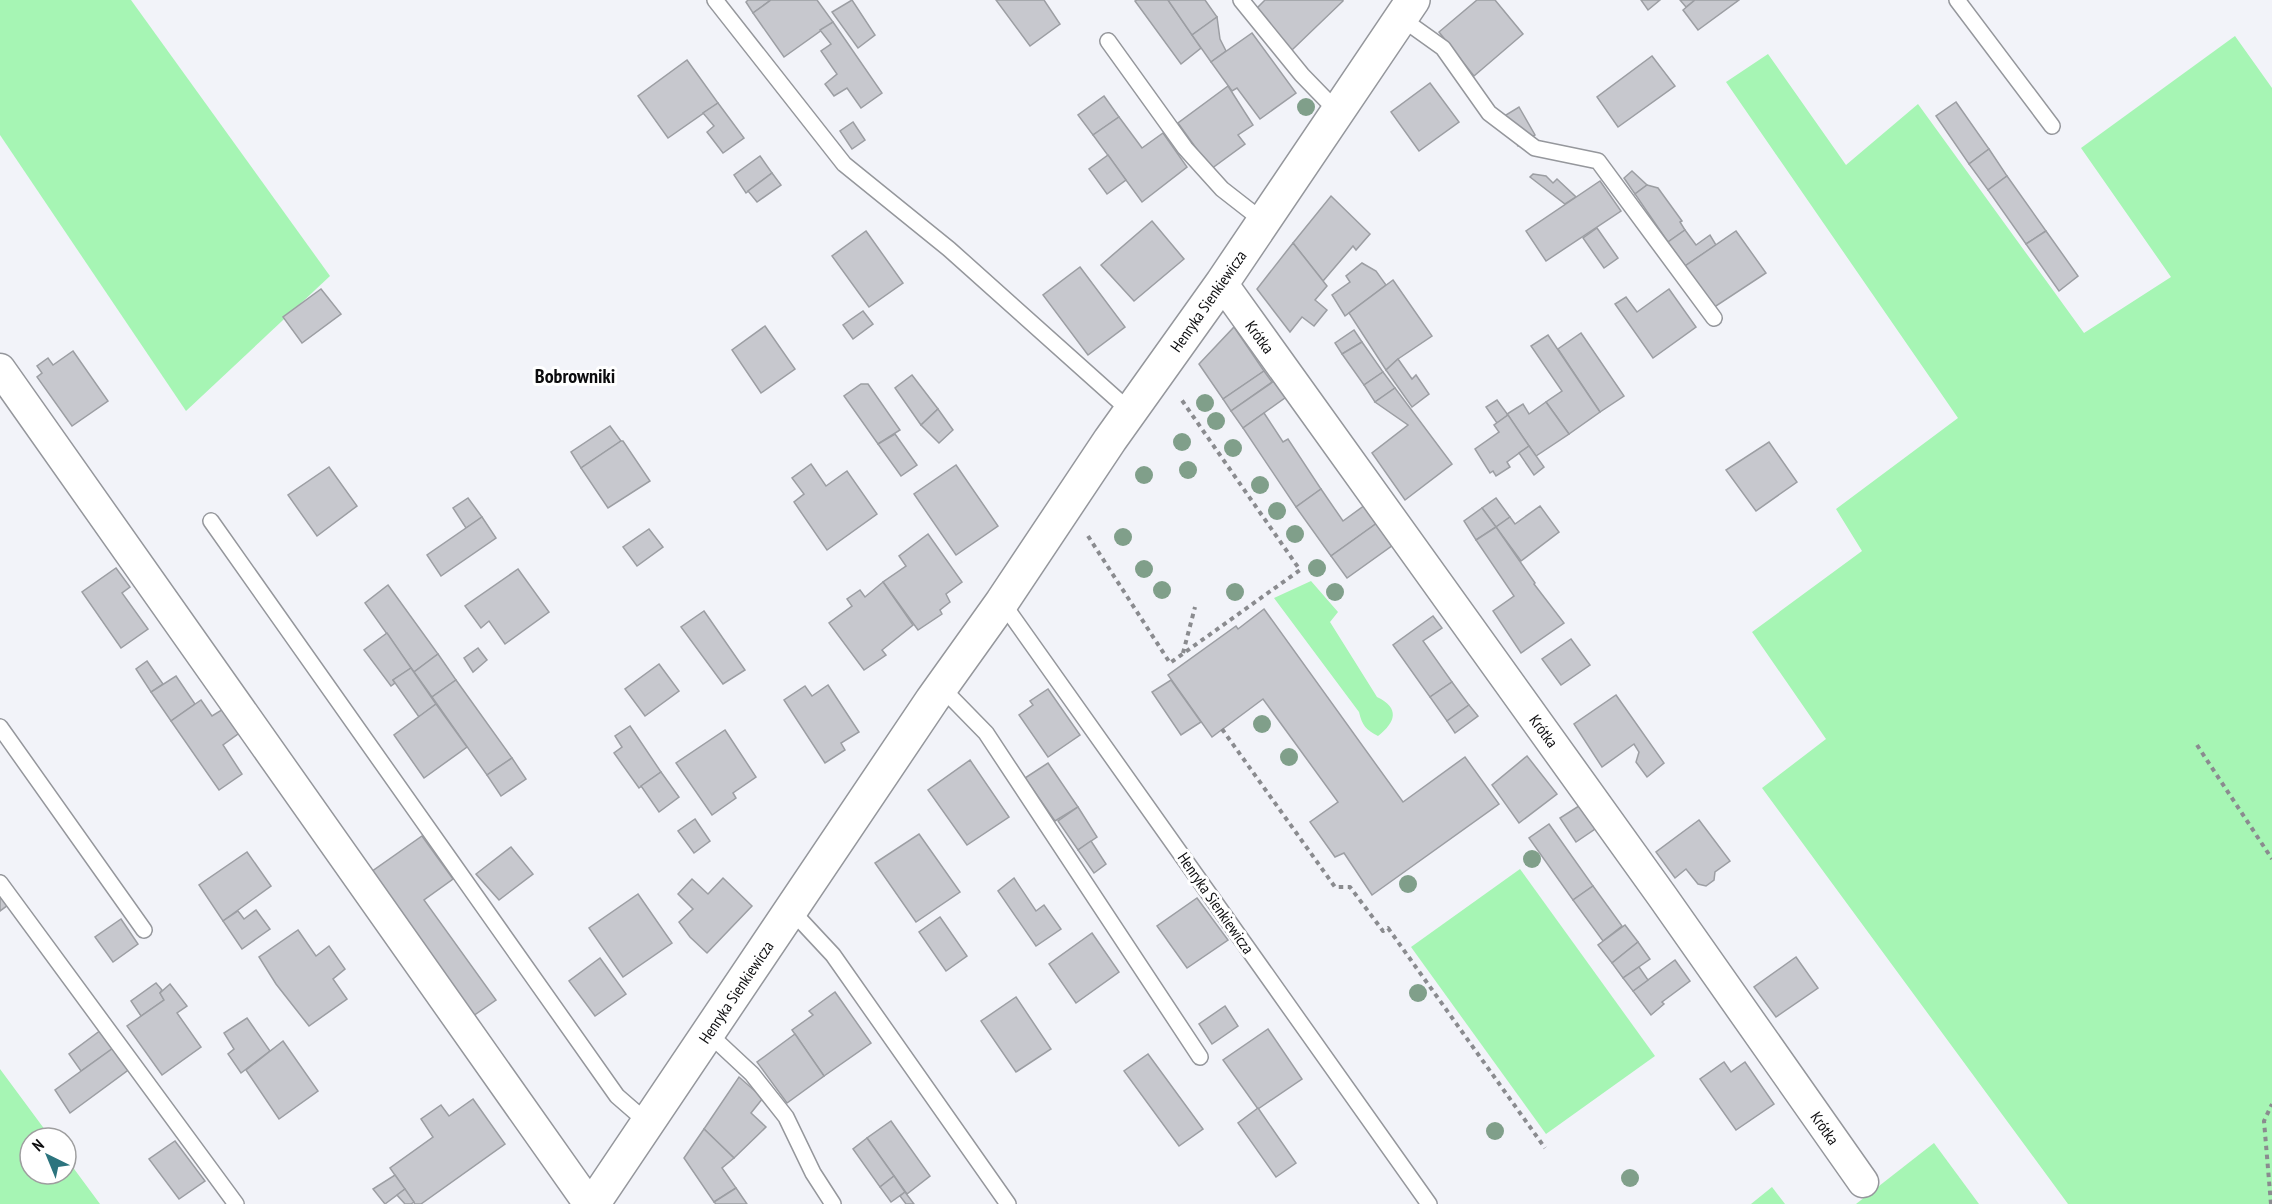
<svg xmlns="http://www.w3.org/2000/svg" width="2272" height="1204" font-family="'PT Sans Narrow',sans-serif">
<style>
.green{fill:#a6f5b4}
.building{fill:#c7c8ce;stroke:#9c9ea3;stroke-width:1.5}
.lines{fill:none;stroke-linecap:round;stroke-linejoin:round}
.lane-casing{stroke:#95979c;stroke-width:18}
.street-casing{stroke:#95979c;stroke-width:33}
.secondary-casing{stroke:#95979c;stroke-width:36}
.path{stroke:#8a8b8f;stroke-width:4;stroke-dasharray:4.5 4.5;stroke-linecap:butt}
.lane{stroke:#fff;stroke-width:15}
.street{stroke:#fff;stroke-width:30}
.secondary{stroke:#fff;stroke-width:33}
.tree{fill:#809f8a}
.labels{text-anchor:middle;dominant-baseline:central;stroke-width:6;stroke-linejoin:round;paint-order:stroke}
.street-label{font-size:16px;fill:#0c0c0e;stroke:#fff}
.quarter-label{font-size:20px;font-weight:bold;fill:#0c0c0e;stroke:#fff}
</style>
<rect width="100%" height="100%" fill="#f2f3f9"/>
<g class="green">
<polygon points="0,0 131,0 330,276 186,411 0,135"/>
<polygon points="2235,36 2272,88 2272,1204 2068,1204 1762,788 1826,739 1752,632 1862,551 1836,509 1958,418 1726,82 1768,54 1846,165 1918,104 2084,333 2171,277 2081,148"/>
<path d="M1311 581 1338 612 1330 622 1377 697C1400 708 1396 722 1378 736 1366 730 1362 725 1359 712L1274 598Z"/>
<polygon points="1520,869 1655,1056 1546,1134 1411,947"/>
<polygon points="0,1069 51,1138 30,1138 30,1174 66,1174 66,1158 100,1204 0,1204"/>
<polygon points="1934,1143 1979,1204 1856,1204"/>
<polygon points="1772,1187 1785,1204 1751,1204"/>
</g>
<g class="building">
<polygon points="748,0 771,0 753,13 746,2"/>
<polygon points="771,0 817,0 833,22 784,57 753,13"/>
<polygon points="852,0 875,35 858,48 832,12"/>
<polygon points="996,0 1044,0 1060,24 1030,46"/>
<polygon points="1137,0 1168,0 1201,48 1181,64 1135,1"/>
<polygon points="1168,0 1205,0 1217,17 1192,35"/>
<polygon points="1265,0 1343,0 1343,1 1292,50 1255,10"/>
<polygon points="1477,0 1495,0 1523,34 1474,76 1439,32"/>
<polygon points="1641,0 1660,0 1648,10"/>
<polygon points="1680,0 1695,0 1686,7"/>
<polygon points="1695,0 1739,0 1698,30 1683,10"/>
<polygon points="1217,17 1220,39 1226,51 1211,62 1192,35"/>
<polygon points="833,22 882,93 861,108 847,88 834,96 825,84 837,74 821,51 831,44 820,30"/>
<polygon points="1252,33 1296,93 1260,119 1237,88 1232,91 1211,62"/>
<polygon points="1652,56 1675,86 1618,127 1597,97"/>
<polygon points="687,60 718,103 668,138 638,96"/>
<polygon points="1430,83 1459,122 1419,151 1391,112"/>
<polygon points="1228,86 1253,125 1238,135 1245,144 1211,169 1178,123"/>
<polygon points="1104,96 1119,117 1093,135 1078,115"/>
<polygon points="1956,102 1989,149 1969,164 1936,116"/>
<polygon points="718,103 744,138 723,153 707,132 714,126 703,113"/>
<polygon points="1519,107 1535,135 1518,146 1501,118"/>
<polygon points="1119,117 1142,148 1163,133 1187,167 1142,202 1093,135"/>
<polygon points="853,122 865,140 852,149 840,131"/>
<polygon points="1989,149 2007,176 1988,190 1969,164"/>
<polygon points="1108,155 1126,180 1107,194 1089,169"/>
<polygon points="760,156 772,173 746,193 734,175"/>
<polygon points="1632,171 1647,185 1635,194 1624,178"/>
<polygon points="772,173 781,185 757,202 748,191"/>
<polygon points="1533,174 1546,176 1553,183 1557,179 1576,197 1565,204 1530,177"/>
<polygon points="2007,176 2046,231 2026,244 1988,190"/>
<polygon points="1600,181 1621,211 1546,261 1526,231"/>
<polygon points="1647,185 1658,188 1682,221 1680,222 1685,230 1668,242 1635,194"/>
<polygon points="1331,196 1370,234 1356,250 1353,246 1323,281 1293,243"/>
<polygon points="1152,221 1184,259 1134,301 1101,265"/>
<polygon points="1597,228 1618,258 1604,268 1583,238"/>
<polygon points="1685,230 1696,245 1710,235 1716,245 1685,266 1668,242"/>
<polygon points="866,231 903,283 869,307 832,256"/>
<polygon points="1736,231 1766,273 1713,308 1685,266"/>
<polygon points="2046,231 2078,276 2059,291 2026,244"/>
<polygon points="1293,243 1327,286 1315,300 1327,310 1314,326 1302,317 1290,332 1257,289"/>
<polygon points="1362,263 1376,271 1386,285 1345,316 1332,295 1350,282 1346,276"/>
<polygon points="1080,267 1125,327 1088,355 1043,295"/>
<polygon points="1393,280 1432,336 1398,359 1386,370 1349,313"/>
<polygon points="321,289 341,314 302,343 283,317"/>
<polygon points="1669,289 1696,327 1653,358 1615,304 1626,297 1637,312"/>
<polygon points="863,311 873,324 853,339 843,325"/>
<polygon points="765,326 795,369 761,393 732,350"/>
<polygon points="1234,327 1264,371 1223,399 1199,364"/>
<polygon points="1354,330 1362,342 1342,354 1335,343"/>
<polygon points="1581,333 1624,396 1600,412 1558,349"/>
<polygon points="1548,335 1600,412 1569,434 1546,402 1562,391 1531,346"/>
<polygon points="1362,342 1383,372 1364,385 1342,354"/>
<polygon points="73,351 108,401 72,426 37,377 42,373 37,366 48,358 53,365"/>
<polygon points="1398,359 1412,379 1416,375 1429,394 1412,407 1386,370"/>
<polygon points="1264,371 1272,382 1231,411 1223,399"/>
<polygon points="1383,372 1395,388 1375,402 1364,385"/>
<polygon points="912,375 938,409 921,425 895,388"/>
<polygon points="1277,379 1289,395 1243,428 1231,411"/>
<polygon points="861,384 868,384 900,430 878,444 844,396"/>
<polygon points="1395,388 1452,464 1405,500 1372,453 1408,425 1375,402"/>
<polygon points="1497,400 1508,415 1497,423 1486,407"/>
<polygon points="1546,402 1569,434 1536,456 1507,414 1523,404 1529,414"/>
<polygon points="938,409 953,430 939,443 921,425"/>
<polygon points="1264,413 1283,442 1288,439 1321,489 1296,507 1243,428"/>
<polygon points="1508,415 1529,446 1507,462 1510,467 1496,476 1493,471 1490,473 1475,449 1499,432 1494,425"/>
<polygon points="610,426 621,441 581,468 571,452"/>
<polygon points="895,434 917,465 901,476 878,444"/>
<polygon points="621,441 623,441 650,481 608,508 581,468"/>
<polygon points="1769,442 1797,482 1756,511 1726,470"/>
<polygon points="1529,446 1544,467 1534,475 1519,453"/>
<polygon points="811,464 826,486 847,471 877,514 827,550 794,502 804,494 792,478"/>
<polygon points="956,465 998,526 956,555 914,494"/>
<polygon points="329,467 357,506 317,536 288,495"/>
<polygon points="1321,489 1343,521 1365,505 1377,523 1331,556 1296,507"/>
<polygon points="468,498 482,517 466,528 453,508"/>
<polygon points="1496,498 1510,517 1496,527 1482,508"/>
<polygon points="1540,506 1559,532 1521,561 1496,527 1510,517 1515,524"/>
<polygon points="1482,508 1496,527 1476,540 1464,521"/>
<polygon points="482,517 496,538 441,576 427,555"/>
<polygon points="1377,523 1393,545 1347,578 1331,556"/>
<polygon points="1496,527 1535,583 1534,584 1564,623 1521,653 1493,611 1514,596 1476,540"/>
<polygon points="649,529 663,547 637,566 623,547"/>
<polygon points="928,534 962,582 946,594 950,602 940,610 942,614 918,630 883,582 906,566 899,556"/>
<polygon points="116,568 130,587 122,593 148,629 121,648 82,592"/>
<polygon points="518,569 549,612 505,644 489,621 481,628 465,606"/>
<polygon points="883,582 913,625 882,650 886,655 864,670 829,623 852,606 847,599 860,590 865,597"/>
<polygon points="388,585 438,654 414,672 365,603"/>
<polygon points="1264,609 1403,802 1465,757 1499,804 1372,895 1344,853 1335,857 1310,822 1338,802 1263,699 1212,737 1168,675 1236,626 1238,629"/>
<polygon points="704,611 745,670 723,684 681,627"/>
<polygon points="1433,616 1442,628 1423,641 1452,682 1430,697 1393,645"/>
<polygon points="387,633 411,668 393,680 395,683 391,686 364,650"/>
<polygon points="1571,639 1590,665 1561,685 1542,659"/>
<polygon points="478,648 487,660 473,672 464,658"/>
<polygon points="438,654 456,680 432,697 414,672"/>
<polygon points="147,661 163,684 151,692 136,669"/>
<polygon points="659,664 679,691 645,716 625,689"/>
<polygon points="411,668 436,704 419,717 393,680"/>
<polygon points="176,676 195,704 171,721 151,692"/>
<polygon points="456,680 512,758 487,775 432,697"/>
<polygon points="1171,680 1201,722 1181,735 1152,692"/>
<polygon points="1452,682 1469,705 1447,721 1430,697"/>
<polygon points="828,685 859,732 841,743 845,750 825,763 784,700 805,686 812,696"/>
<polygon points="1048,689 1080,735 1048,757 1019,715 1033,705 1030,701"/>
<polygon points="1616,695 1664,763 1647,777 1636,762 1639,752 1634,744 1602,767 1574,724"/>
<polygon points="201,700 212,716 233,703 249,726 223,745 242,774 219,790 171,721"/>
<polygon points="436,704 467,747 424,778 394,735"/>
<polygon points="1469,705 1478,716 1455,733 1447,721"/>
<polygon points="630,726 661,772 639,788 614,753 622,747 615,736"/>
<polygon points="725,730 756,777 733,793 736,798 712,815 676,763"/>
<polygon points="1527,756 1557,794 1519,823 1492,785"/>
<polygon points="512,758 526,779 501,796 487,775"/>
<polygon points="970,760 1009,817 967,845 928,790"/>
<polygon points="1048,763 1078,807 1055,821 1025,778"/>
<polygon points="661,772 679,797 659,812 641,786"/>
<polygon points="1582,804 1598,827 1576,842 1560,818"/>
<polygon points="1078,807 1097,837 1078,850 1058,821"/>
<polygon points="695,819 710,841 694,853 678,831"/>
<polygon points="1699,820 1730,861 1715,872 1714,880 1706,886 1698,884 1686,869 1675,878 1656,852"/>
<polygon points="1549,824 1593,886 1573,900 1529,838"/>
<polygon points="919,834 960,892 916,922 875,863"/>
<polygon points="422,836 453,879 424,900 496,1000 473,1016 371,872"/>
<polygon points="1091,841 1106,864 1094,873 1078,850"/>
<polygon points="511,847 533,874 499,900 476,874"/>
<polygon points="247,852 271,886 223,921 199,885"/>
<polygon points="723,878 752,906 707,953 690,937 679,922 693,909 678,894 692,879 708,894"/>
<polygon points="1014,878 1036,911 1044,905 1061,929 1036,946 998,891"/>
<polygon points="0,885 12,902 0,911"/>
<polygon points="1593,886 1622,926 1603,941 1573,900"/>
<polygon points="638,894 672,943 623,977 589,928"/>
<polygon points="1197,898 1228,940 1187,968 1157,926"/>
<polygon points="256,910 270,929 242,949 223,921 238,911 244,919"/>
<polygon points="940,917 967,956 946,971 919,932"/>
<polygon points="121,919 138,944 113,962 95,937"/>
<polygon points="1625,925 1638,942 1612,963 1598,945"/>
<polygon points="298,930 316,956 329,946 345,969 333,979 347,999 309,1026 276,984 259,957"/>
<polygon points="1092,933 1119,972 1076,1003 1049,964"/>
<polygon points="1638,942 1650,959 1623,978 1612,963"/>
<polygon points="1796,957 1818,988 1776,1017 1754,987"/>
<polygon points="600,958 626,994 595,1016 569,981"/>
<polygon points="1675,960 1690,981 1662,1002 1664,1004 1651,1015 1633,991"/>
<polygon points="1639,967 1648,980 1633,991 1623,978"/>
<polygon points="156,983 162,990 160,993 164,1000 141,1016 131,1001"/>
<polygon points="170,984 187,1006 177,1013 201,1047 162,1075 127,1026 164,1000 160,993"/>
<polygon points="835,992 871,1043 824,1076 792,1030 813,1015 809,1011"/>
<polygon points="1016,997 1051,1049 1016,1072 981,1021"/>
<polygon points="1225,1006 1238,1026 1212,1044 1199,1024"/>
<polygon points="247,1018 270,1051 241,1073 228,1054 234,1049 224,1033"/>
<polygon points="1268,1029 1302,1079 1258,1109 1223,1060"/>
<polygon points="101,1030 116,1046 81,1071 69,1054"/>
<polygon points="795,1034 824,1076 787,1103 757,1062"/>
<polygon points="283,1041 318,1091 279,1119 246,1070"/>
<polygon points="116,1046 131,1068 70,1113 55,1090"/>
<polygon points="1148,1054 1203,1129 1179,1146 1124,1071"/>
<polygon points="1724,1062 1731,1072 1745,1062 1774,1104 1736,1130 1700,1079"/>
<polygon points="739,1077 763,1098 751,1113 766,1127 734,1158 704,1129"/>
<polygon points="473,1099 505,1144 421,1204 415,1204 390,1168 433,1137 421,1119 441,1105 449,1116"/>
<polygon points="1258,1108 1296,1163 1276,1177 1238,1123"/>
<polygon points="891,1121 930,1176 907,1194 867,1138"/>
<polygon points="704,1129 734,1158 722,1168 736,1188 714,1202 684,1158"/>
<polygon points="867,1138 894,1176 880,1187 853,1149"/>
<polygon points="175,1141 205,1181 179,1199 149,1159"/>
<polygon points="395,1175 405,1189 385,1204 373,1189"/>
<polygon points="894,1176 905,1192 891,1202 880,1187"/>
<polygon points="736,1188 747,1204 716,1204 714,1202"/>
<polygon points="405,1189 414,1202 411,1204 405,1204 397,1195"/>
<polygon points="905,1192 914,1204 906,1204 900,1196"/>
</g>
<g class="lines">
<defs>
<g id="lane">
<polyline points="715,0 844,164 949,249 1130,411"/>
<polyline points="1241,0 1302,75 1337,111"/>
<polyline points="1957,0 2052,126"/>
<polyline points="1401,18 1443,48 1489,113 1535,148 1598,161 1714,318"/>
<polyline points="1108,41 1185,148 1222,189 1263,221"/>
<polyline points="211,521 617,1096 648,1123"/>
<polyline points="1002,602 1429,1204"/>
<polyline points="941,687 986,733 1200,1057"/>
<polyline points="0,727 144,930"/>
<polyline points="0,883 236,1204"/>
<polyline points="791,910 833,955 1008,1204"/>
<polyline points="708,1033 752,1074 786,1117 813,1173 833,1204"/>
</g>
<g id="street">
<polyline points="1222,283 1662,896 1863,1182"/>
<polyline points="0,369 589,1204"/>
</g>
<polyline id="secondary" points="593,1204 932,700 1002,602 1110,440 1222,283 1413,0"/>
</defs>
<use href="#lane" class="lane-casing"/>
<use href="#street" class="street-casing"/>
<use href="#secondary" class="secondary-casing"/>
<g class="path">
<polyline points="1088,536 1170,663 1300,570 1181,399"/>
<polyline points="1183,653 1195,607"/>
<polyline points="1222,729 1335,887 1350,887 1383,931 1388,928 1545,1148"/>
<polyline points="2197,745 2272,859"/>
<polyline points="2271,1204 2264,1121 2272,1104"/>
</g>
<use href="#lane" class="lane"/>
<use href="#street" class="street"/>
<use href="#secondary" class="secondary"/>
</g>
<g class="tree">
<circle cx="1306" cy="107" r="9"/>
<circle cx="1205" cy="403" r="9"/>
<circle cx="1216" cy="421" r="9"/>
<circle cx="1182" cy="442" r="9"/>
<circle cx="1233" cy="448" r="9"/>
<circle cx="1188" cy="470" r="9"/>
<circle cx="1144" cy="475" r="9"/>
<circle cx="1260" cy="485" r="9"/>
<circle cx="1277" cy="511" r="9"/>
<circle cx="1295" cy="534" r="9"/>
<circle cx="1123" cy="537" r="9"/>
<circle cx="1317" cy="568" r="9"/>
<circle cx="1144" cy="569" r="9"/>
<circle cx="1162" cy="590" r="9"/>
<circle cx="1235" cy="592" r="9"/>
<circle cx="1335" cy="592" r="9"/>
<circle cx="1262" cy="724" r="9"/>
<circle cx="1289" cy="757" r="9"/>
<circle cx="1532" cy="859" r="9"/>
<circle cx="1408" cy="884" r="9"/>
<circle cx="1418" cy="993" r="9"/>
<circle cx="1495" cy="1131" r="9"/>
<circle cx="1630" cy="1178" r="9"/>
</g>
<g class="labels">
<g class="street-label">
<text transform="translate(1208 301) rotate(-55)">Henryka Sienkiewicza</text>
<text transform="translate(1260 337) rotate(54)">Krótka</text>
<text transform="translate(1544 731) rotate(54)">Krótka</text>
<text transform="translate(1216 903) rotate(55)">Henryka Sienkiewicza</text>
<text transform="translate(736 992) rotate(-56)">Henryka Sienkiewicza</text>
<text transform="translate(1825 1128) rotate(55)">Krótka</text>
</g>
<g class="quarter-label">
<text x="575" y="376">Bobrowniki</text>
</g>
</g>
<g transform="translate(48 1156) rotate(317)"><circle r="28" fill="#ffffff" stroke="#9e9e9f" stroke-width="1.5"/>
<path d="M0-4.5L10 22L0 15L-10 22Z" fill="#2c747e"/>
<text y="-9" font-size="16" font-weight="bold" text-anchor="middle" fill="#0c0c0e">N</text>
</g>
</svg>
